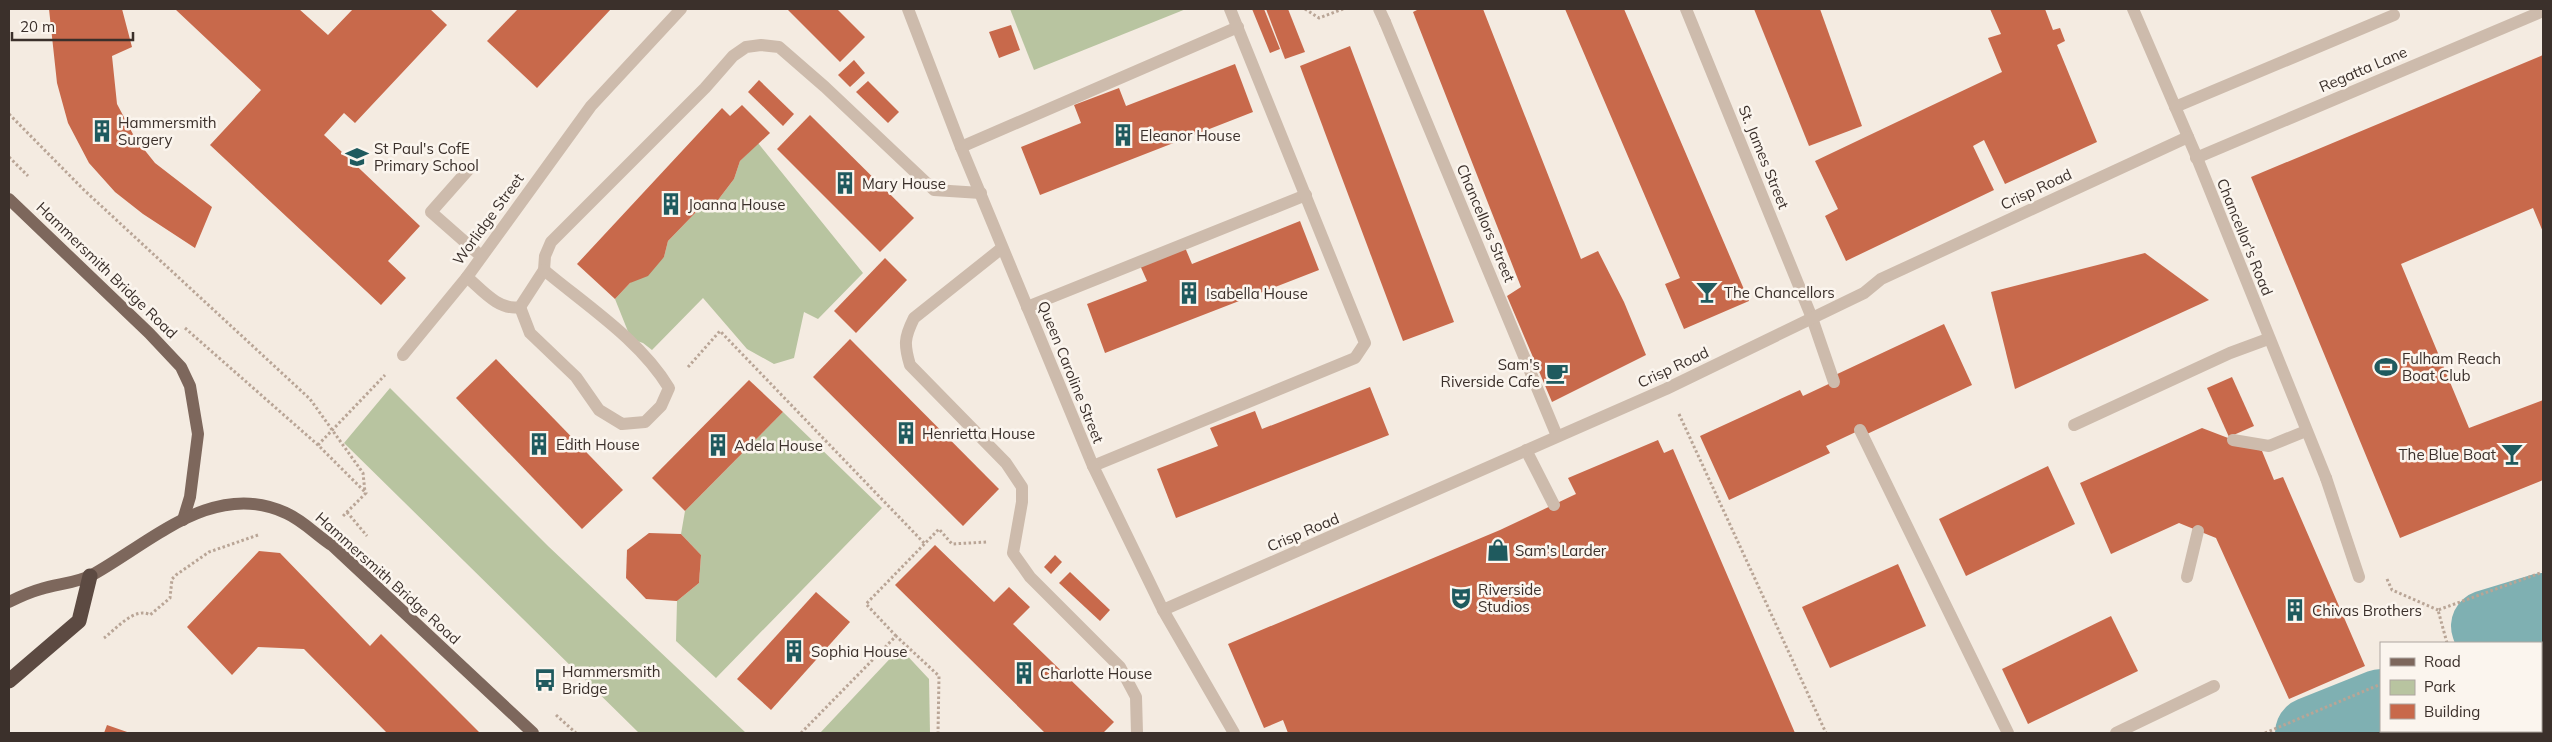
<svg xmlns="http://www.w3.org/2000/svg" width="2552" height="742" font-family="Mulish,sans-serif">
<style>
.green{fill:#b8c4a0}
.water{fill:#7fb0b2}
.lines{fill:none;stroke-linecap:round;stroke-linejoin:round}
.river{stroke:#7fb0b2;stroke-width:72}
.building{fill:#c8694b}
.path{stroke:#b9a596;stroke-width:3;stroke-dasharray:2.5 2.5;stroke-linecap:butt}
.lane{stroke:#cdbbac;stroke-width:12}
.street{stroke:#cdbbac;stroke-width:12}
.primary{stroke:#7d675c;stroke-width:12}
.highway{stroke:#5c4a42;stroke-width:15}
.labels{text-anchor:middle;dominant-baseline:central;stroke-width:5;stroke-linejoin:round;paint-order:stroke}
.street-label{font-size:15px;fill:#3b302b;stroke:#fbf5ee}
.poi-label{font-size:15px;fill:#3b302b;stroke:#fbf5ee;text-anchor:start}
</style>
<rect width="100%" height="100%" fill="#f4ebe1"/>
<g class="green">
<polygon points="1010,9 1186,9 1034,70"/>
<polygon points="758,143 863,273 818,319 804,312 794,358 774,364 747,349 703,298 652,350 643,343 631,339 615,299 630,283 664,257 668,241 700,208 718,200 734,179 740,161"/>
<polygon points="390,388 548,546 746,733 639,733 344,443"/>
<polygon points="783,412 882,508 716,678 676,641 677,601 699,583 701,555 681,534 685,511"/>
<polygon points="900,648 929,679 930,733 820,733"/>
</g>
<polygon class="water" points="2543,609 2543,733 2311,733 2381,705 2381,731 2541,731 2541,643 2493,643 2487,626"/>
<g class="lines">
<g class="river">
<polyline points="2493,643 2487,626 2543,609"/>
<polyline points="2311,733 2381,705"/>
</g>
</g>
<g class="building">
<polygon points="49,9 122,9 132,47 112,56 117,104 135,138 155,163 212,207 195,248 143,214 115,192 89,163 68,123 57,83"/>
<polygon points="175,9 299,9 328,35 353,9 430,9 447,25 355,123 344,113 324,135 420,226 388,261 406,278 381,305 210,145 261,90"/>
<polygon points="518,9 611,9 537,88 487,41"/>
<polygon points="787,9 837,9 865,37 840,62"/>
<polygon points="1252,9 1264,9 1280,49 1270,53"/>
<polygon points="1266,9 1288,9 1305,52 1285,59"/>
<polygon points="1419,9 1483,9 1581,259 1598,251 1624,302 1646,355 1552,402 1507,296 1521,287 1413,12"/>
<polygon points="1565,9 1624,9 1749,301 1684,329 1665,284 1680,278"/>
<polygon points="1754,9 1820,9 1862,126 1809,146"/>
<polygon points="1990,9 2045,9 2053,30 2060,28 2065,41 2057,45 2097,142 2005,184 1984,140 1973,146 1994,190 1846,261 1825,216 1838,209 1815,161 2002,72 1988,38 2001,34"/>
<polygon points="1011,25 1020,50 999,58 989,32"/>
<polygon points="1350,46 1454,322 1403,341 1300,66"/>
<polygon points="2543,55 2543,232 2533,208 2401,264 2469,428 2543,400 2543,480 2400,538 2251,177"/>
<polygon points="854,60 865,73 850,87 838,75"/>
<polygon points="1235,64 1253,112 1040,195 1021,147 1081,123 1074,105 1119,88 1126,106"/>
<polygon points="759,80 794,114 783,126 748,92"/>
<polygon points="868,81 899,112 888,123 856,92"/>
<polygon points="742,105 770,133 740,161 734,179 718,200 700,208 668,241 664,257 648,276 630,283 615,299 577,264 722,108 730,116"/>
<polygon points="810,115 914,218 880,252 777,149"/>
<polygon points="1300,221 1319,270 1105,353 1087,304 1147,281 1139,263 1184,245 1192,264"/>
<polygon points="2145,253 2209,300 2015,389 1991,292"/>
<polygon points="885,258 907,280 856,333 834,311"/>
<polygon points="1944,324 1972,385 1867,434 1860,430 1826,446 1830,453 1729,500 1700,436 1800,390 1803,396 1835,381 1833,376"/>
<polygon points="850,339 999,489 963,526 813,377"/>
<polygon points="496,359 623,490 582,529 456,398"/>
<polygon points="2232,377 2254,426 2229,437 2207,388"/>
<polygon points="749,380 783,412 685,511 652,478"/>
<polygon points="1370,387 1389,435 1176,518 1157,469 1218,446 1210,428 1255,411 1262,429"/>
<polygon points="2202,428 2262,451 2274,480 2283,477 2365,666 2289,699 2216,538 2179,523 2111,554 2080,483"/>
<polygon points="1658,440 1664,453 1673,449 1795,733 1288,733 1283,720 1264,728 1228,644 1500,530 1576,494 1568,478"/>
<polygon points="2048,466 2075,524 1966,576 1939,519"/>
<polygon points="649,533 681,534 701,555 699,583 677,601 646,599 626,578 627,550"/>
<polygon points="935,545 994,602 1009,587 1030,607 1013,624 1114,722 1103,733 1045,733 895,585"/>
<polygon points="259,551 280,553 370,646 381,634 480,733 387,733 304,649 258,647 232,675 187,627"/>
<polygon points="1055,555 1062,562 1051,574 1044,567"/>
<polygon points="1898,564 1926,626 1830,668 1802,607"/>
<polygon points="1070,572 1110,610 1100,621 1059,583"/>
<polygon points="816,592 850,622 771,710 737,679"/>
<polygon points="2111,616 2138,671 2028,724 2002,669"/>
<polygon points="107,725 130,733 104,733"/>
</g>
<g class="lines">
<g class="path">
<polyline points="1305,9 1319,18 1343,9"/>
<polyline points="9,114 84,190 310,399 363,473 365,492"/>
<polyline points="9,157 28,176"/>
<polyline points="185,328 318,445 366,493 342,517"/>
<polyline points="688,367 720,331 925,544"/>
<polyline points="1679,414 1826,733"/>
<polyline points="318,445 385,375"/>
<polyline points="347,512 367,536"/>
<polyline points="2387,579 2392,590 2438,610"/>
<polyline points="896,636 866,604 939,529 952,544 987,542"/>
<path d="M104 638C115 630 135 606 150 615L170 598 172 579 176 575 209 552 258 535"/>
<polyline points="2447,643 2438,610 2543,572"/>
<polyline points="556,715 576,733"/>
<polyline points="801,733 896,636 939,676 938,733"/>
<polyline points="2265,733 2381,684"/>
</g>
<g class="lane">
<polyline points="1379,9 1385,22"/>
<polyline points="2175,107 2394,15"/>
<polyline points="961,147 1238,27"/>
<polyline points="469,169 431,212 481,256"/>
<path d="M1002 248 914 318C904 338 904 345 910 365L1006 463 1022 487V502L1013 553 1030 577 1120 667 1136 697 1137 733"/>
<path d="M467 277C482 290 499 311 520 307L544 270 545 256 551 242 705 88 733 56 746 47 761 45 779 47 825 87 934 190 981 193"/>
<path d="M520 307 530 333 576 377 599 410 622 424 645 422 661 406 669 388C640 340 587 306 544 270"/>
<polyline points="1027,307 1306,195"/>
<polyline points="1812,318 1834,382"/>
<polyline points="2074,425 2230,353 2268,339"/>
<polyline points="1860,430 2008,733"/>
<polyline points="2233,440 2269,446 2306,431"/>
<polyline points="1526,450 1554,505"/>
<polyline points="1093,466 1355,358 1365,343 1230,9"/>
<polyline points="2326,478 2359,577"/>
<polyline points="2187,577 2198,531"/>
<polyline points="2116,733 2214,686"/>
</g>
<g class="street">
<polyline points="908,9 961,147 1093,466 1163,610 1234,733"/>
<polyline points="1686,9 1812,318"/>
<polyline points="2133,9 2195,153 2326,478"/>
<polyline points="1385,22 1557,436"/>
<polyline points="2196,158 2543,11"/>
<polyline points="403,355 467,277 591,106 681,9"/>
<polyline points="1163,610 1666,389 1864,293 1881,279 2188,137"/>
</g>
<g class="primary">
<polyline points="9,199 149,333 181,367 190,386 198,434 190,497 183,520"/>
<path d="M9 602C19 597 30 592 41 589 57 584 77 583 92 575 150 543 214 479 286 513 304 521 317 536 333 546L533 733"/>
</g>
<polyline class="highway" points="9,681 79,621 90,576"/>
</g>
<defs>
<symbol id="building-bare" viewBox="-9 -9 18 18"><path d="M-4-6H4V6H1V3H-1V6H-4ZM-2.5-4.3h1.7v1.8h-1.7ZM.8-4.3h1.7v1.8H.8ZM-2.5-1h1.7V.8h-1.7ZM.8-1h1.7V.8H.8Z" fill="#1f5a5e" stroke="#fbf5ee" stroke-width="2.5" paint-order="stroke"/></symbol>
<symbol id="school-bare" viewBox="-9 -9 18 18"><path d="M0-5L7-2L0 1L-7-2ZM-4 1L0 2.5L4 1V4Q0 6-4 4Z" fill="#1f5a5e" stroke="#fbf5ee" stroke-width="2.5" paint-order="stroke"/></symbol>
<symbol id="bar-bare" viewBox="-9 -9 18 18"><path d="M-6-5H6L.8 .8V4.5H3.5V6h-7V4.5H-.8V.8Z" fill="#1f5a5e" stroke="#fbf5ee" stroke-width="2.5" paint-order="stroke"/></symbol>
<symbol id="stadium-bare" viewBox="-9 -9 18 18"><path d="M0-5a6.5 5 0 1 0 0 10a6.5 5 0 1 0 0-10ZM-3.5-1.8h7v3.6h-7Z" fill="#1f5a5e" stroke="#fbf5ee" stroke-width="2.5" paint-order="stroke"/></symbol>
<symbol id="cafe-bare" viewBox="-9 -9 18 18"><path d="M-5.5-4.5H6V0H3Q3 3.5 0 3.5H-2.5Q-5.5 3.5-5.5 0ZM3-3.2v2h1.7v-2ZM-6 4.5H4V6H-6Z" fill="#1f5a5e" stroke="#fbf5ee" stroke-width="2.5" paint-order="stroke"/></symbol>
<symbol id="shop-bare" viewBox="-9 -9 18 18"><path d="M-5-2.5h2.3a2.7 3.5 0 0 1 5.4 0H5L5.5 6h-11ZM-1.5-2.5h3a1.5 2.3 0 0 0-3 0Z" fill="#1f5a5e" stroke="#fbf5ee" stroke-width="2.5" paint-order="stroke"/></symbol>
<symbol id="theatre-bare" viewBox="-9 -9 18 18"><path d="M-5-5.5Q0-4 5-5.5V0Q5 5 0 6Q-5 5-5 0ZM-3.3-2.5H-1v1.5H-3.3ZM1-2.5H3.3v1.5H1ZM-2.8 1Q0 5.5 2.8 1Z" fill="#1f5a5e" stroke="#fbf5ee" stroke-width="2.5" paint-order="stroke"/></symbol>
<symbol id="bus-bare" viewBox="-9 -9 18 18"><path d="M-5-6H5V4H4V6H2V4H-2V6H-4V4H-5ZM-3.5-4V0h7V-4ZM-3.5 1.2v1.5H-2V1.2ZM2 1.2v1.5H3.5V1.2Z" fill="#1f5a5e" stroke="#fbf5ee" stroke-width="2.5" paint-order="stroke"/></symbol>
</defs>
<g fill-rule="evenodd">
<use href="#building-bare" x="86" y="115" width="32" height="32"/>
<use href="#building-bare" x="1107" y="119" width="32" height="32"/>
<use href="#school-bare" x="341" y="141" width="32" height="32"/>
<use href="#building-bare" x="829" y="167" width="32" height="32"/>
<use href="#building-bare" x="655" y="188" width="32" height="32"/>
<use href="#bar-bare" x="1691" y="276" width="32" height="32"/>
<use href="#building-bare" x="1173" y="277" width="32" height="32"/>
<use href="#stadium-bare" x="2370" y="351" width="32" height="32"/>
<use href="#cafe-bare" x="1541" y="357" width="32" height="32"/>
<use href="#building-bare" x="890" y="417" width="32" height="32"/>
<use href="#building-bare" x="523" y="428" width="32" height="32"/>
<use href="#building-bare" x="702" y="429" width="32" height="32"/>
<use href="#bar-bare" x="2496" y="438" width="32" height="32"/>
<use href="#shop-bare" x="1482" y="534" width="32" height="32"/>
<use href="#theatre-bare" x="1445" y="582" width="32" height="32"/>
<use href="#building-bare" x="2279" y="594" width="32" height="32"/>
<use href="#building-bare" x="778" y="635" width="32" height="32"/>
<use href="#building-bare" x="1008" y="657" width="32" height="32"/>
<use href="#bus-bare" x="529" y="664" width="32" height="32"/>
</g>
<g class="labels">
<g class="street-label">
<text transform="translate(2363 69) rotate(-23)">Regatta Lane</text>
<text transform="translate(1764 157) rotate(68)">St. James Street</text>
<text transform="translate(2036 189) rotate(-25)">Crisp Road</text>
<text transform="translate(488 219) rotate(-54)">Worlidge Street</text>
<text transform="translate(1486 223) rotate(67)">Chancellors Street</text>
<text transform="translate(2245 237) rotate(68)">Chancellor's Road</text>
<text transform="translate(107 270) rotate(44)">Hammersmith Bridge Road</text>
<text transform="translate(1673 367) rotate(-25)">Crisp Road</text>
<text transform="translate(1071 372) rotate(68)">Queen Caroline Street</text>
<text transform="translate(1303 532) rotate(-23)">Crisp Road</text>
<text transform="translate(388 578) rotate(42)">Hammersmith Bridge Road</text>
</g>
<g class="poi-label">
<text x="118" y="122">Hammersmith<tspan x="118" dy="17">Surgery</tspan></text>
<text x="1140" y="135">Eleanor House</text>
<text x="374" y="148">St Paul's CofE<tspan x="374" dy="17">Primary School</tspan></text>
<text x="862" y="183">Mary House</text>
<text x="688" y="204">Joanna House</text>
<text x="1724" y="292">The Chancellors</text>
<text x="1206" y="293">Isabella House</text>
<text x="2402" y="358">Fulham Reach<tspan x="2402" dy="17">Boat Club</tspan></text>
<text x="1540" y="364" text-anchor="end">Sam's<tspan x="1540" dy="17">Riverside Cafe</tspan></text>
<text x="922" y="433">Henrietta House</text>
<text x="556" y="444">Edith House</text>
<text x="734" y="445">Adela House</text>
<text x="2496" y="454" text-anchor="end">The Blue Boat</text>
<text x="1515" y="550">Sam's Larder</text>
<text x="1478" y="589">Riverside<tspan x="1478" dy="17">Studios</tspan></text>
<text x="2312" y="610">Chivas Brothers</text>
<text x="811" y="651">Sophia House</text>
<text x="562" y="671">Hammersmith<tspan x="562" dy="17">Bridge</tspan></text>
<text x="1040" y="673">Charlotte House</text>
</g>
</g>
<rect width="2552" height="742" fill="none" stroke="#3b302b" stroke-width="20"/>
<rect x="2380" y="642" width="162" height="90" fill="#fbf5ee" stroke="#aea6a0"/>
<rect x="2390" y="658" width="25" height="8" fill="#7d675c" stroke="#aea6a0"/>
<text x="2424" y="667" font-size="15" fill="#3b302b">Road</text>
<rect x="2390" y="680" width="25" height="15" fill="#b8c4a0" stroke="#aea6a0"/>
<text x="2424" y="692" font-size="15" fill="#3b302b">Park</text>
<rect x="2390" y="704" width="25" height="15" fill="#c8694b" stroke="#aea6a0"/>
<text x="2424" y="717" font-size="15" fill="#3b302b">Building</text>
<path d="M12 32v8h121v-8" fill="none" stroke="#3b302b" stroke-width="2.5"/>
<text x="20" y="32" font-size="15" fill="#3b302b" stroke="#fbf5ee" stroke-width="4" paint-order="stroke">20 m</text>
</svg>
